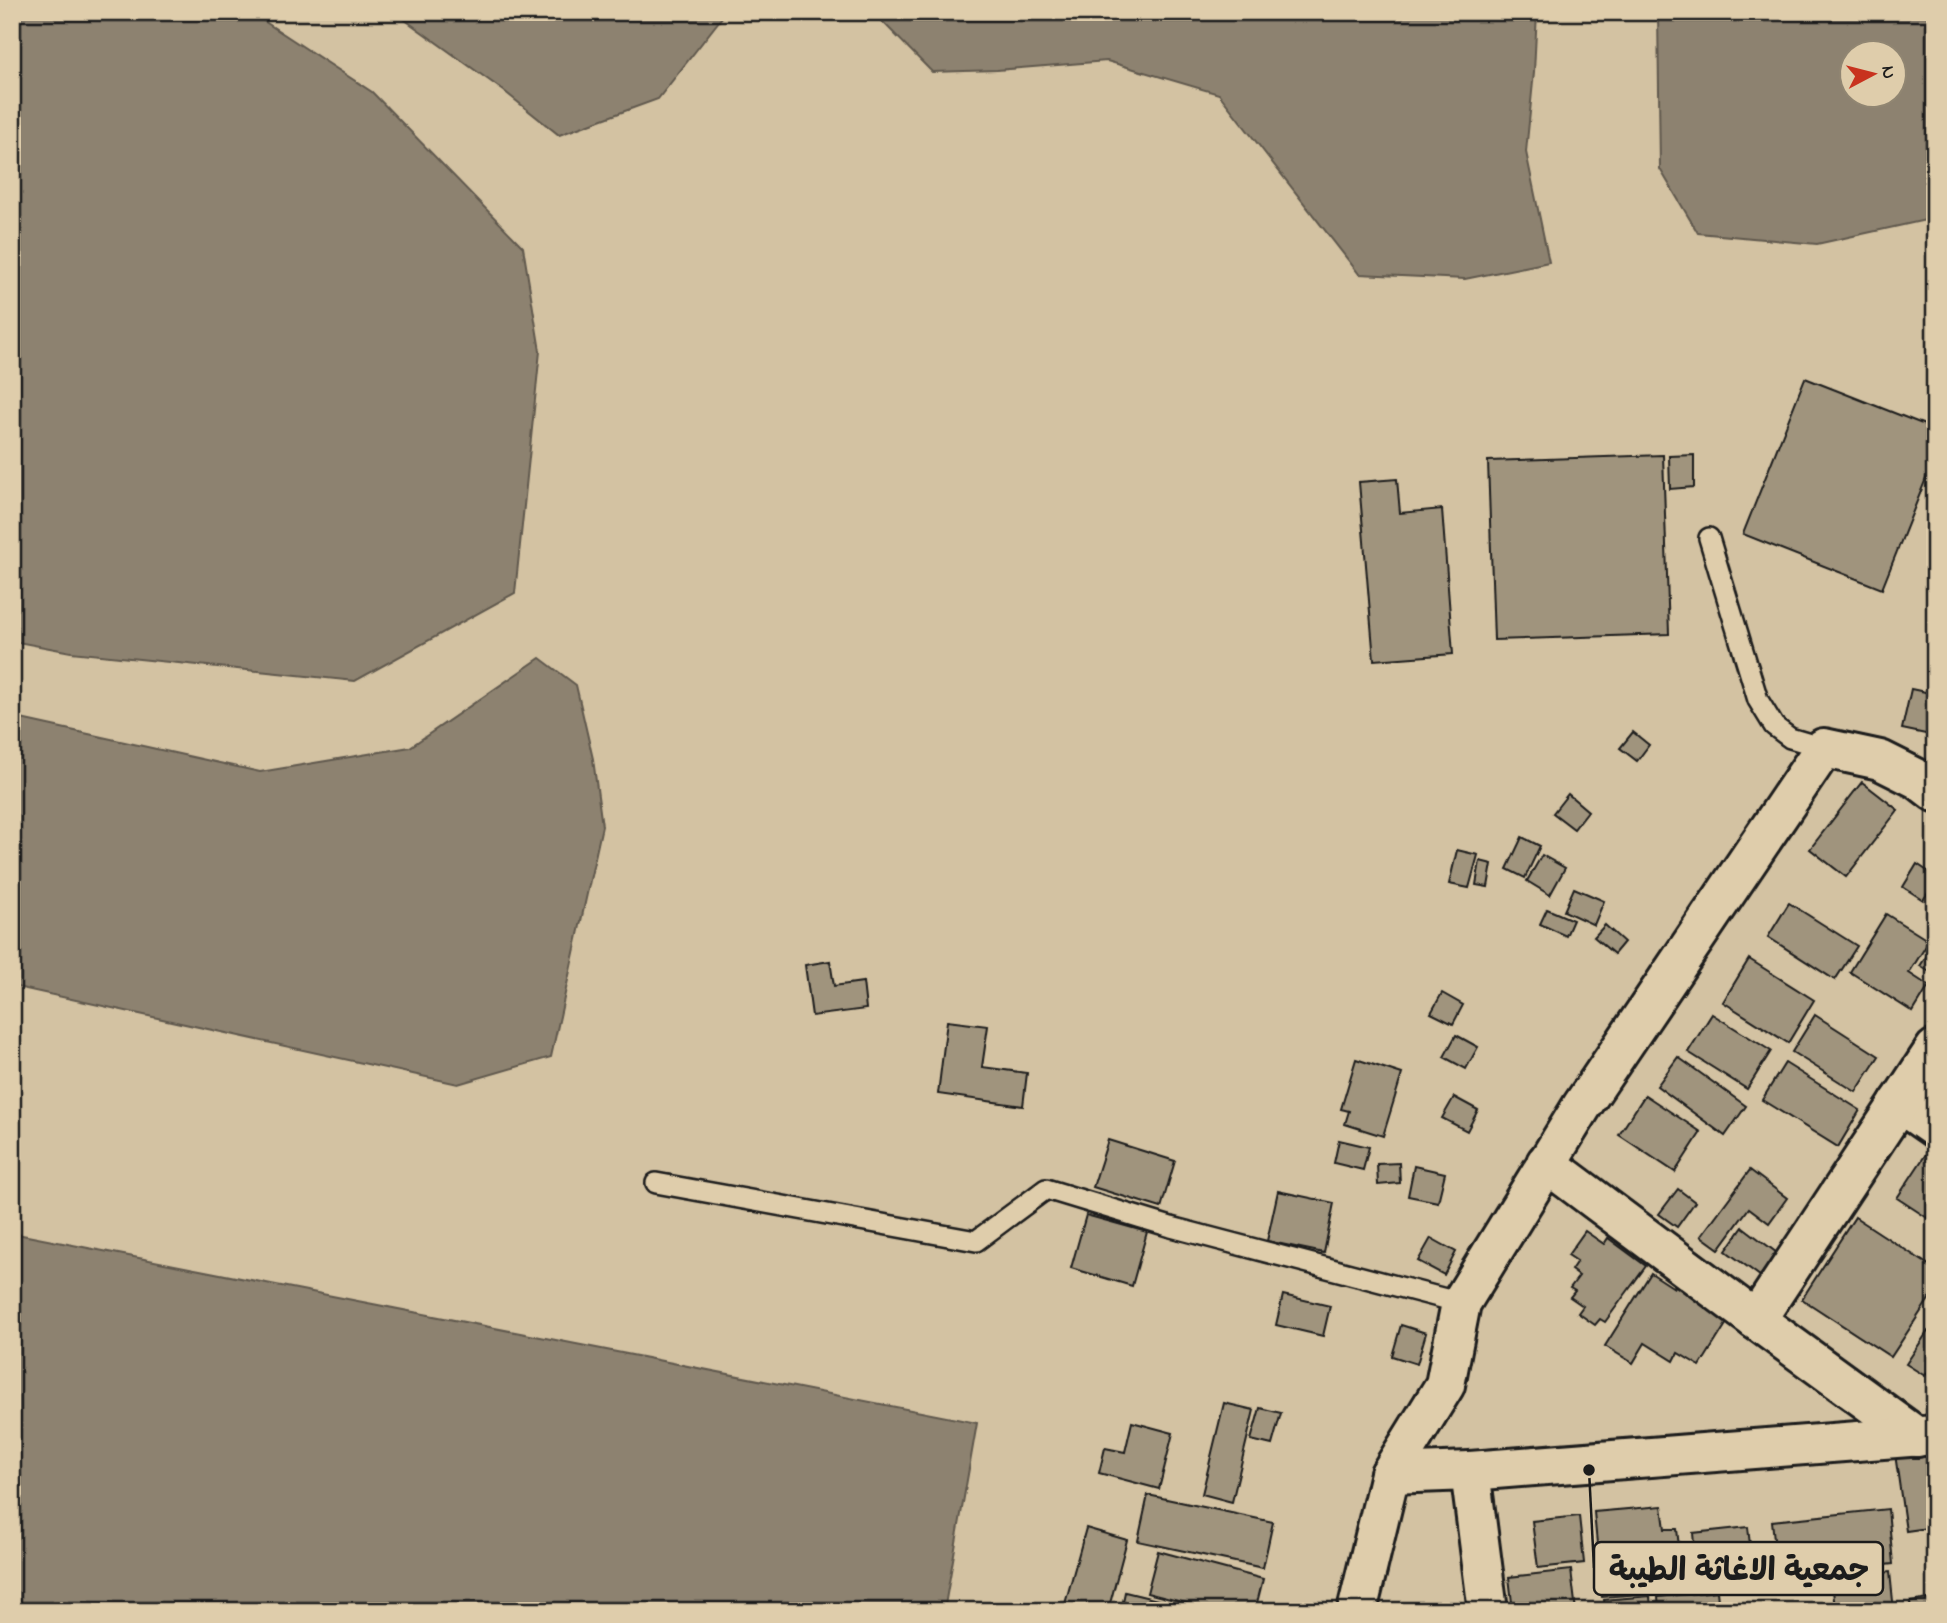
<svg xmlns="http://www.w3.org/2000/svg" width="1947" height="1623" font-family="'Indie Flower','Playpen Sans Arabic',sans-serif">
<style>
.water{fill:#8d826f;stroke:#60594e;stroke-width:2;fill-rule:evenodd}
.building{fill:#a0947d;stroke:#1c1c1c;stroke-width:2}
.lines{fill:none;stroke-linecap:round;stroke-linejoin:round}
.service-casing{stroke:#1c1c1c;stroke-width:24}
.minor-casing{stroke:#1c1c1c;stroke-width:44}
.service{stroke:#dfcdab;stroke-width:19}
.minor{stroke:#dfcdab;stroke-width:38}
.leader{fill:none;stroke:#1c1c1c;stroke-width:2.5}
.callout-dot{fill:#1c1c1c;stroke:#dfcdab;stroke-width:2.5}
.callout{fill:#dfcdab;stroke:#1c1c1c;stroke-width:2.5}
.callout-label{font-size:32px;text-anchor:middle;font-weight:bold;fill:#1c1c1c}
</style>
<rect width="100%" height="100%" fill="#d3c2a2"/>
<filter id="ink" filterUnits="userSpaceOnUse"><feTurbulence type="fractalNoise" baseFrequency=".0143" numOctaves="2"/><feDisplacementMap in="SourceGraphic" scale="14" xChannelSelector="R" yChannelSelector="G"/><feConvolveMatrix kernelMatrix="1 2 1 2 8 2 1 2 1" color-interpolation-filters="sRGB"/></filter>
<g filter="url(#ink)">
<g class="water">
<polygon points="12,12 250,12 372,92 523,247 540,351 515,593 355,681 71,652 12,641"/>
<polygon points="394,12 726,12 658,99 559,135 504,91"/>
<polygon points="873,12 1537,12 1534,72 1526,152 1549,262 1465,279 1359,274 1219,94 1107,61 997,70 932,72"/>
<path d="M1658 12H1935V218L1817 244 1698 233 1660 169ZM1895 52V94H1853V52Z"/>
<polygon points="540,658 576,685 593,759 602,826 551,1057 458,1084 12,986 12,717 260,772 410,747"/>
<polygon points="12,1233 977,1423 944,1611 12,1611"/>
</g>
<g class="building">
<polygon points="1805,378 1935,429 1935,456 1882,589 1743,534"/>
<polygon points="1663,455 1669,634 1494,640 1488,461"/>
<polygon points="1694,455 1694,487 1670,489 1669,456"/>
<polygon points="1397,479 1400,513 1442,509 1453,654 1374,660 1359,482"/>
<polygon points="1911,689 1935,694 1935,736 1902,729"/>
<polygon points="1633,732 1649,745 1637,761 1620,748"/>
<polygon points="1862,782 1898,810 1846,877 1810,849"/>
<polygon points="1568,794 1588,811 1574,829 1553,813"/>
<polygon points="1522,837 1540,846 1525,878 1507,869"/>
<polygon points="1457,850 1478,855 1469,888 1449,884"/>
<polygon points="1542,855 1565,868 1550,895 1527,881"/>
<polygon points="1480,861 1492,864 1488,887 1476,885"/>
<polygon points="1917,864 1935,876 1935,883 1923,900 1903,887"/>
<polygon points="1574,888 1604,901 1594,925 1564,911"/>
<polygon points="1789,903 1857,946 1835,980 1768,937"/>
<polygon points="1547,909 1573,920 1566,936 1540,924"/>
<polygon points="1886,914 1929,941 1909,973 1929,986 1913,1012 1850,972"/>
<polygon points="1605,925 1624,942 1614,954 1594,937"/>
<polygon points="1934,945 1935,945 1935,975 1920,966"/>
<polygon points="1749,959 1814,1000 1788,1043 1723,1002"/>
<polygon points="830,961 834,986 863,982 866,1009 812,1016 805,965"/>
<polygon points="1442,993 1463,1005 1453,1024 1431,1013"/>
<polygon points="1712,1014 1771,1051 1747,1089 1688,1052"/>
<polygon points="1815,1015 1879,1056 1856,1092 1792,1052"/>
<polygon points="947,1021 988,1026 982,1067 1027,1073 1023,1106 938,1094"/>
<polygon points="1456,1035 1478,1047 1466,1069 1444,1057"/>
<polygon points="1678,1057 1746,1106 1725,1136 1657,1086"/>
<polygon points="1356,1059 1402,1074 1383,1136 1345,1124 1349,1111 1341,1109"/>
<polygon points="1785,1063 1860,1110 1838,1147 1762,1100"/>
<polygon points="1645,1095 1701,1132 1675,1172 1619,1135"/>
<polygon points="1454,1097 1478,1110 1467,1131 1442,1118"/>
<polygon points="1108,1140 1175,1161 1161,1208 1093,1187"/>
<polygon points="1339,1140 1369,1147 1363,1170 1334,1163"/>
<polygon points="1926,1154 1935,1159 1935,1223 1897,1198"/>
<polygon points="1399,1163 1400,1183 1378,1185 1377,1164"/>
<polygon points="1414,1166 1445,1173 1438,1202 1408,1196"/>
<polygon points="1750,1170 1787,1198 1769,1223 1749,1208 1719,1249 1701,1236"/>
<polygon points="1678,1189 1695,1202 1677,1227 1659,1214"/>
<polygon points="1278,1191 1334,1203 1324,1253 1267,1241"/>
<polygon points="1086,1215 1147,1232 1132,1286 1071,1268"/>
<polygon points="1855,1217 1935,1269 1935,1290 1891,1357 1802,1299"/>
<polygon points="1743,1227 1777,1253 1760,1276 1726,1251"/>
<polygon points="1585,1231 1604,1244 1608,1238 1646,1266 1605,1322 1600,1319 1595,1325 1578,1313 1583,1306 1570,1297 1575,1291 1570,1288 1579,1276 1571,1270 1577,1261 1568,1255"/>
<polygon points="1431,1238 1456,1252 1444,1275 1418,1261"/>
<polygon points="1651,1273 1674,1288 1677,1284 1709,1303 1706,1307 1728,1321 1700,1366 1678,1353 1674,1361 1645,1343 1633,1363 1605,1346"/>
<polygon points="1283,1295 1330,1306 1323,1336 1276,1325"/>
<polygon points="1401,1325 1426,1333 1417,1364 1392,1356"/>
<polygon points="1928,1331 1935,1335 1935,1361 1925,1376 1906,1364"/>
<polygon points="1224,1403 1254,1410 1232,1502 1202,1494"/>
<polygon points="1260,1408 1281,1413 1272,1445 1251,1440"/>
<polygon points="1132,1422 1173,1433 1159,1489 1099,1473 1105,1448 1125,1452"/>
<polygon points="1935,1449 1935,1527 1906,1531 1895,1454"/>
<polygon points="1148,1495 1273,1522 1263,1568 1138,1541"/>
<polygon points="1662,1506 1665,1529 1677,1529 1680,1556 1674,1557 1678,1591 1602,1597 1594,1512"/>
<polygon points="1888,1509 1893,1564 1778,1576 1772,1521"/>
<polygon points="1579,1516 1584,1563 1538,1568 1532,1521"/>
<polygon points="1748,1527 1754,1581 1698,1588 1693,1533"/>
<polygon points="1086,1528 1127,1540 1108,1611 1063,1611"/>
<polygon points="1158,1551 1263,1579 1255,1611 1217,1611 1147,1593"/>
<polygon points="1571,1570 1576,1611 1513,1611 1509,1577"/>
<polygon points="1890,1572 1894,1611 1835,1611 1832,1578"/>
<polygon points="1717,1591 1719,1611 1659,1611 1658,1597"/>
<polygon points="1125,1592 1203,1611 1121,1611"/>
<polygon points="1650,1596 1651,1611 1605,1611 1604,1600"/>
<polygon points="1935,1598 1935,1611 1911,1611 1910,1602"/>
<polygon points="1462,1603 1463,1611 1391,1611"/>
</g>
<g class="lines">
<defs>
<g id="service">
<polyline points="1709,538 1758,700 1774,726 1790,738 1824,748"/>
<polyline points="656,1183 976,1241 1046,1189 1171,1227 1461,1303"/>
</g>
<g id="minor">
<polyline points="1899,1103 1935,1128"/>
<polyline points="1546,1163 1756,1320 1917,1437"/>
<polyline points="1756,1320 1935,1049"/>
<polyline points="1470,1471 1488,1611"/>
<polyline points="1390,1474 1470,1471 1935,1435"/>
<polyline points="1357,1611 1390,1474 1445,1385 1461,1303 1582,1106 1824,748 1880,760 1918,779 1935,792"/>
</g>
</defs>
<use href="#service" class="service-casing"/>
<use href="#minor" class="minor-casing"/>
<use href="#service" class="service"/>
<use href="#minor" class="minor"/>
</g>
</g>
<path class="leader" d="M1589 1470L1594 1568"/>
<circle class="callout-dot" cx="1589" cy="1470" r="7"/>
<rect class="callout" x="1594" y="1542" width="289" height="53" rx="7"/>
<g class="callout-label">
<text x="1739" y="1580">جمعية الاغاثة الطيبة</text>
</g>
<rect width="1947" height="1623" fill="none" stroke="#dfcdab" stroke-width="42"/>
<rect x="21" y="21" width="1905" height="1581" fill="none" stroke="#1c1c1c" stroke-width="2.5" filter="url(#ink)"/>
<g transform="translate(1873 74) rotate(83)"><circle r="33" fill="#dfcdab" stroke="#918672" stroke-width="2"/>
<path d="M0-5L12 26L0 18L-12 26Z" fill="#c8321e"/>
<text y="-10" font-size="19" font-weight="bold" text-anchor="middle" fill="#1c1c1c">N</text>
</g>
</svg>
